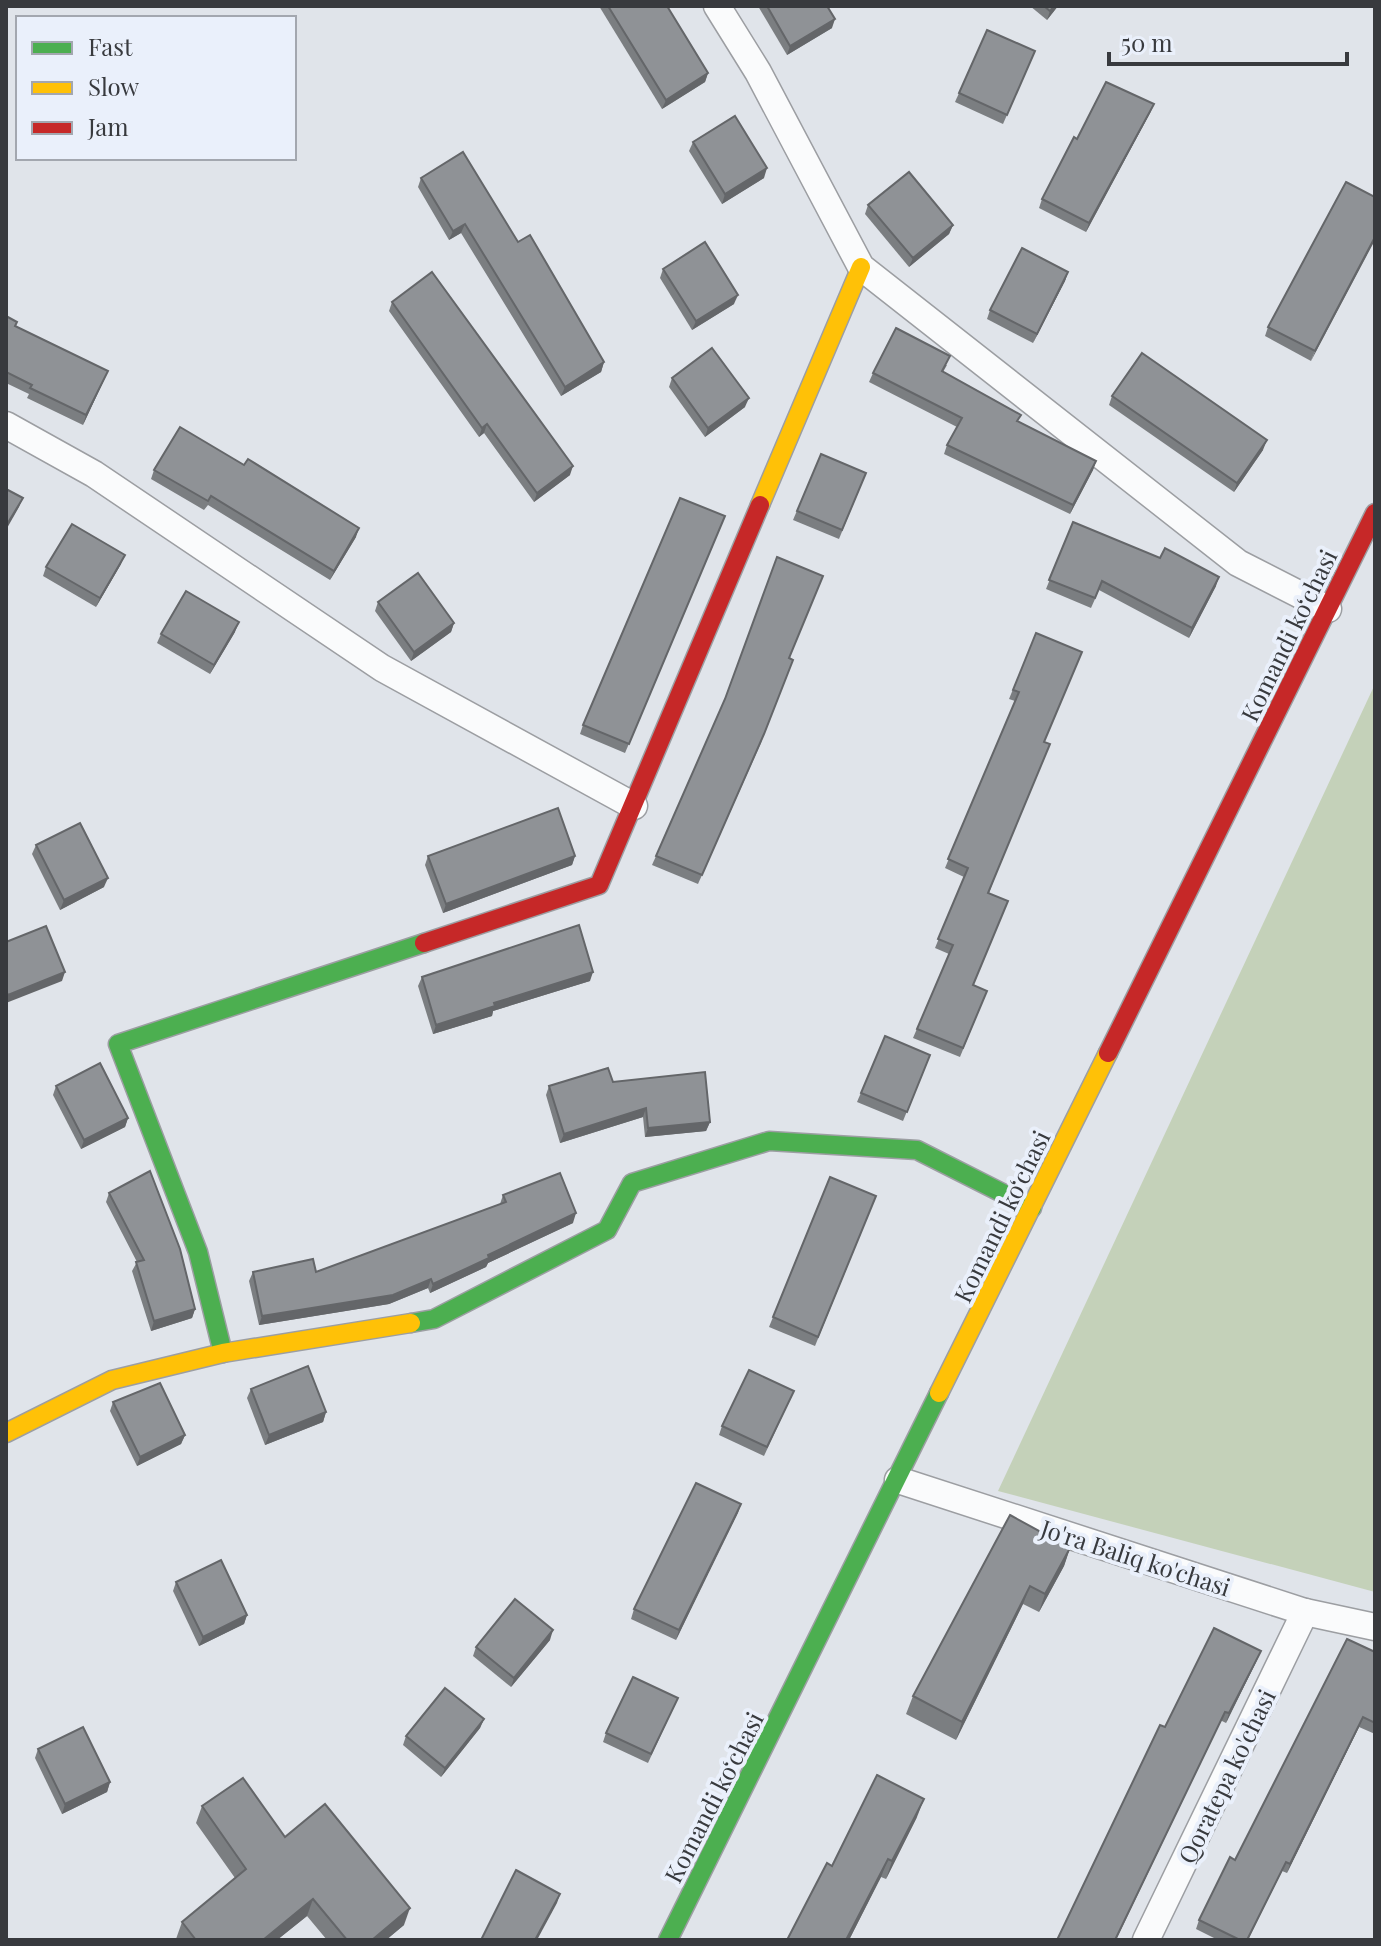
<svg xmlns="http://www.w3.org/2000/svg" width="1381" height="1946" font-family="'Playfair Display',serif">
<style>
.green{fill:#c4d1b9}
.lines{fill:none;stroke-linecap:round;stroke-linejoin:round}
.street-casing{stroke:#9c9ea2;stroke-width:29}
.fast-casing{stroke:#9c9ea2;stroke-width:21}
.slow-casing{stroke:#9c9ea2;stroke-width:21}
.jam-casing{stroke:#9c9ea2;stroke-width:21}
.street{stroke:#fafbfc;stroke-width:26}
.fast{stroke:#4caf50;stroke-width:18}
.slow{stroke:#ffc107;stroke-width:18}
.jam{stroke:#c62828;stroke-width:18}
.wall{fill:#7b7e81}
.shaded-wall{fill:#646669}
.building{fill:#8f9296;stroke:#646669;stroke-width:2}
.labels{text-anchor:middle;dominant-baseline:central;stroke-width:8;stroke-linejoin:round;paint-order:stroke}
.street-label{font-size:24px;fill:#383a3e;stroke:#eaf0fb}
</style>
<rect width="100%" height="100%" fill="#e0e4ea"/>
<polygon class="green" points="1375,684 1375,1592 998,1491"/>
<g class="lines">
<defs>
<g id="street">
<polyline points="717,6 758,72 861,267 1238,563 1328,609"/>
<polyline points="6,425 94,474 382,668 634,806"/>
<polyline points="898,1480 1305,1612 1375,1627"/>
<polyline points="1146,1940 1305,1612"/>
</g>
<g id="fast">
<polyline points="411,1323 434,1319 607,1230 632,1183 769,1141 917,1150 1032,1208"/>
<polyline points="223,1353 198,1252 118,1044 424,943"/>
<polyline points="668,1940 939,1393"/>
</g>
<g id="slow">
<polyline points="760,505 861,267"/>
<polyline points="939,1393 1108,1053"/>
<polyline points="6,1433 112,1380 223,1353 411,1323"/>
</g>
<g id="jam">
<polyline points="424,943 599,885 760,505"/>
<polyline points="1108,1053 1375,513"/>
</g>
</defs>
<use href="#street" class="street-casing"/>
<use href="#fast" class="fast-casing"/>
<use href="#slow" class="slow-casing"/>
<use href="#jam" class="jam-casing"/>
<use href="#street" class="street"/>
<use href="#fast" class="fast"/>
<use href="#slow" class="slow"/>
<use href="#jam" class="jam"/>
</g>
<g class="wall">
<polygon points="599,6 667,6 708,73 705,82 662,109"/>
<polygon points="758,6 827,6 832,28 787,55"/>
<polygon points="1030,6 1058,6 1047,20"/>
<polygon points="1035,51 1003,124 955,102 959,93"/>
<polygon points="1154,104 1150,113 1086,232 1039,208 1042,199"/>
<polygon points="693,142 764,178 722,204 689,151"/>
<polygon points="421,178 518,242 604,362 601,372 561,396 461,233 449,240 418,187"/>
<polygon points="1375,197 1311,361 1265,336 1268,327"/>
<polygon points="868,205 953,225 949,234 909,267 865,214"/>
<polygon points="663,269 734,304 692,330 660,278"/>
<polygon points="1068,272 1065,281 1033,343 987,319 990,310"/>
<polygon points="392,302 570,475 534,502 484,433 479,437 389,311"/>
<polygon points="6,316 16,326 108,371 83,425 27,398 29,394 6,383"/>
<polygon points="947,365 943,372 1018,421 1096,461 1093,470 1070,514 944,454 947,445 957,427 869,382 873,373"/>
<polygon points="672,378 745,407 705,437 669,387"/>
<polygon points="1112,396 1263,450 1234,492 1109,405"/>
<polygon points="821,454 866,473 839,539 793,520"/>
<polygon points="154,470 356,537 330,580 208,505 204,510 151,479"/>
<polygon points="725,516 625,753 580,734 583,725"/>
<polygon points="1073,522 1160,558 1216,586 1189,638 1099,590 1091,608 1046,589"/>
<polygon points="121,564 96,607 43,576 46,567"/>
<polygon points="378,602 454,623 451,632 411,661 375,611"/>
<polygon points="235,632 210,674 157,643 161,634"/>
<polygon points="1036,633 1045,742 989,893 973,985 987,991 960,1057 913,1038 949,954 935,948 964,877 945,868 1015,701 1009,699"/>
<polygon points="789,659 761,743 698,884 652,865 656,856"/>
<polygon points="36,845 104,887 60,910 32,854"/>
<polygon points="428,856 575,856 572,865 443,913 425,865"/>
<polygon points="422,977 590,981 493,1011 492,1016 433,1034 418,986"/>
<polygon points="885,1036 930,1055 903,1121 857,1102"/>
<polygon points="613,1082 710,1122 706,1131 645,1137 643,1117 560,1143 546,1095 549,1086"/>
<polygon points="56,1086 128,1118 125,1127 81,1149 53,1095"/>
<polygon points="830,1177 876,1196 815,1346 769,1327"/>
<polygon points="109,1193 195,1309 192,1318 151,1331 132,1271 137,1262 106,1202"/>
<polygon points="503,1195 573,1223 488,1263 486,1267 430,1293 428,1288 389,1304 259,1325 249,1281 253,1272 316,1272 500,1204"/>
<polygon points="251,1389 326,1412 323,1422 265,1445 247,1398"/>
<polygon points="794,1391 764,1456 719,1435 722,1426"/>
<polygon points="113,1402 185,1435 181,1444 137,1466 110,1411"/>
<polygon points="741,1504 676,1640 631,1619 634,1609"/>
<polygon points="1070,1548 1064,1566 1039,1612 1023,1604 956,1740 906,1714 913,1696"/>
<polygon points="176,1582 247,1615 244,1624 199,1646 173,1591"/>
<polygon points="550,1640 511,1687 473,1656 476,1647"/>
<polygon points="1375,1652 1375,1734 1359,1727 1287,1873 1282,1871 1248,1940 1218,1940 1196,1929 1199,1920 1235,1860"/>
<polygon points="1257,1660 1226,1723 1222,1721 1165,1727"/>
<polygon points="678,1698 648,1763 603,1742 606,1733"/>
<polygon points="484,1719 480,1728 441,1777 403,1745 406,1736"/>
<polygon points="38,1749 110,1782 107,1792 62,1814 35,1758"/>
<polygon points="202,1806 285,1837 404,1925 386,1940 327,1940 307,1916 277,1940 177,1940 176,1939 182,1922 235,1878 196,1823"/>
<polygon points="917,1817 886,1879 881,1877 849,1940 787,1940 832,1866"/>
</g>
<g class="shaded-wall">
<polygon points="1054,6 1058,6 1047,20 1050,11"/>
<polygon points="835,19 832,28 787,55 790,46"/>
<polygon points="708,73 705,82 662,109 666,100"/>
<polygon points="1154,104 1150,113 1086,232 1089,223"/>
<polygon points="767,168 764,178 722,204 725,194"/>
<polygon points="465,224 461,233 449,240 453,231"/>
<polygon points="953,225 949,234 909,267 913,258"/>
<polygon points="1375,237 1375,240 1311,361 1315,351"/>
<polygon points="1068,272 1065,281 1033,343 1037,334"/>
<polygon points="738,295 734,304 692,330 696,321"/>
<polygon points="604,362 601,372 561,396 565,387"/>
<polygon points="108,371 104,380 83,425 86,415"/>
<polygon points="749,398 745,407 705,437 708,428"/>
<polygon points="487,424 484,433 479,437 482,428"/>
<polygon points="1267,440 1263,450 1234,492 1237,483"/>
<polygon points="1096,461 1093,470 1070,514 1073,505"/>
<polygon points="573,466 570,475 534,502 537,493"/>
<polygon points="23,498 19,507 6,530 6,526"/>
<polygon points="359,528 356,537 330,580 334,571"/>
<polygon points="125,555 121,564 96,607 100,598"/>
<polygon points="1219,577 1216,586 1189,638 1192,628"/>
<polygon points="239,622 235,632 210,674 214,665"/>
<polygon points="454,623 451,632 411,661 414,652"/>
<polygon points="575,856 572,865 443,913 446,904"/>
<polygon points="108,878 104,887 60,910 64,900"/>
<polygon points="65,972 62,981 6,1003 8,995"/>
<polygon points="593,972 590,981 493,1011 492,1016 433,1034 436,1025 494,1003"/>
<polygon points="646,1108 643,1117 560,1143 564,1134"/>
<polygon points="128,1118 125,1127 81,1149 84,1140"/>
<polygon points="710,1122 706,1131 645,1137 648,1128"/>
<polygon points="576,1213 573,1223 488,1263 486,1267 430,1293 433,1284 488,1255"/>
<polygon points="431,1279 428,1288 389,1304 259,1325 262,1316"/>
<polygon points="195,1309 192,1318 151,1331 154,1321"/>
<polygon points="326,1412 323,1422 265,1445 269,1435"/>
<polygon points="185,1435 181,1444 137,1466 140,1457"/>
<polygon points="741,1504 738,1513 676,1640 679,1630"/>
<polygon points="1070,1548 1064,1566 1039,1612 1045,1594"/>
<polygon points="1030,1586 1023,1604 956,1740 962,1722"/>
<polygon points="247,1615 244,1624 199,1646 203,1637"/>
<polygon points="553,1630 550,1640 511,1687 514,1678"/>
<polygon points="1261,1651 1257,1660 1226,1723 1229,1713"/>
<polygon points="1225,1712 1116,1940 1115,1940"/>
<polygon points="1363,1717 1359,1727 1287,1873 1290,1864"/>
<polygon points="484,1719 480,1728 441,1777 445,1768"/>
<polygon points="110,1782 107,1792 62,1814 65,1804"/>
<polygon points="924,1799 917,1817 886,1879 892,1861"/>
<polygon points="888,1859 881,1877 849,1940 846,1940"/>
<polygon points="560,1894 557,1903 537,1940 535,1940"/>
<polygon points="313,1899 307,1916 277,1940 263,1940"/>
<polygon points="410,1908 404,1925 386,1940 372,1940"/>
</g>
<g class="building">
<polygon points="608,6 667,6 708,73 666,100"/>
<polygon points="767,6 827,6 835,19 790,46"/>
<polygon points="1044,6 1054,6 1050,11"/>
<polygon points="987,30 1035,51 1007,115 959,93"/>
<polygon points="1106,82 1154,104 1089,223 1042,199 1074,137 1077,139"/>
<polygon points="735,116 767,168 725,194 693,142"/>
<polygon points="463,152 518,242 530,235 604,362 565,387 465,224 453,231 421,178"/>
<polygon points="909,172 953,225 913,258 868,205"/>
<polygon points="1346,182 1375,197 1375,237 1315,351 1268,327"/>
<polygon points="705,242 738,295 696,321 663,269"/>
<polygon points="1022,248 1068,272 1037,334 990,310"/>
<polygon points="432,272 573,466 537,493 487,424 482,428 392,302"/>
<polygon points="6,316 17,322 15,326 108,371 86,415 30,388 32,385 6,372"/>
<polygon points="896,328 950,356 942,371 1021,415 1017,421 1096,461 1073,505 947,445 962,418 873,373"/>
<polygon points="712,348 749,398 708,428 672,378"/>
<polygon points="1142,353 1267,440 1237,483 1112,396"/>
<polygon points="180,427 244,465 248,459 359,528 334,571 211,496 208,501 154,470"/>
<polygon points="821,454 866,473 842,530 797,511"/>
<polygon points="6,489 23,498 6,526"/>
<polygon points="680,498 725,516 629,744 583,725"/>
<polygon points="1073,522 1160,558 1165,548 1219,577 1192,628 1102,581 1095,598 1049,580"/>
<polygon points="72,524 125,555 100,598 46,567"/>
<polygon points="777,557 823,576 789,658 793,660 764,734 702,875 656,856 725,699"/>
<polygon points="418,573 454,623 414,652 378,602"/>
<polygon points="186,591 239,622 214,665 161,634"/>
<polygon points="1036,633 1082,652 1044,742 1050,744 988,893 1008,901 973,985 987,991 963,1048 917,1029 953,945 938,939 968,868 948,859 1019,692 1013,690"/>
<polygon points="558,808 575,856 446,904 428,856"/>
<polygon points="80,823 108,878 64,900 36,845"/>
<polygon points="579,925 593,972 494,1003 495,1006 436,1025 422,977"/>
<polygon points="46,926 65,972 8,995 6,991 6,942"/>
<polygon points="885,1036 930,1055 907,1112 861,1093"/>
<polygon points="100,1063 128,1118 84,1140 56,1086"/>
<polygon points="608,1068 613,1082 705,1072 710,1122 648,1128 646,1108 564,1134 549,1086"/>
<polygon points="150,1171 180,1249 195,1309 154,1321 136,1262 144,1260 109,1193"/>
<polygon points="560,1173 576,1213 488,1255 489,1258 433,1284 431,1279 393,1295 262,1316 253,1272 313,1259 316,1272 506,1202 503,1195"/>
<polygon points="830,1177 876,1196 818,1337 773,1317"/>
<polygon points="308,1366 326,1412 269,1435 251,1389"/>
<polygon points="749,1370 794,1391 767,1447 722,1426"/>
<polygon points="160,1383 185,1435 140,1457 113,1402"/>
<polygon points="696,1483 741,1504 679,1630 634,1609"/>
<polygon points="1010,1515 1070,1548 1045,1594 1030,1586 962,1722 913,1696"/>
<polygon points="221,1560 247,1615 203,1637 176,1582"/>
<polygon points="515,1599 553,1630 514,1678 476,1647"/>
<polygon points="1214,1628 1261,1651 1229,1713 1225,1712 1115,1940 1057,1940 1160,1725 1165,1727"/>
<polygon points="1347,1639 1375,1652 1375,1723 1363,1717 1290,1864 1286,1862 1247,1940 1240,1940 1199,1920 1230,1857 1235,1860"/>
<polygon points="633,1677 678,1698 651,1754 606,1733"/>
<polygon points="445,1688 484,1719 445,1768 406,1736"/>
<polygon points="83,1727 110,1782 65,1804 38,1749"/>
<polygon points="877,1775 924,1799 892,1861 888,1859 846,1940 787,1940 827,1863 832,1866"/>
<polygon points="243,1778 285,1837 325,1804 410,1908 372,1940 347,1940 313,1899 263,1940 196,1940 182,1922 246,1869 202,1806"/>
<polygon points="516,1870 560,1894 535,1940 481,1940"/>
</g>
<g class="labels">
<g class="street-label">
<text transform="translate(1288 635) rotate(-64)">Komandi ko‘chasi</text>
<text transform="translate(1001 1216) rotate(-64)">Komandi ko‘chasi</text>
<text transform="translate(1136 1557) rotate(18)">Jo'ra Baliq ko'chasi</text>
<text transform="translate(1226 1776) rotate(-64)">Qoratepa ko'chasi</text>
<text transform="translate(713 1797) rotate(-63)">Komandi ko‘chasi</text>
</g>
</g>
<rect width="1381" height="1946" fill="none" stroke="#383a3e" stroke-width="16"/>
<rect x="16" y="16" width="280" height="144" fill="#eaf0fb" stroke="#a3a7af" stroke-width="2"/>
<rect x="32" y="42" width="40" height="12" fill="#4caf50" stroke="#a3a7af" stroke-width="2"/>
<text x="88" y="56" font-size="24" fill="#383a3e">Fast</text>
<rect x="32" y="82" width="40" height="12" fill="#ffc107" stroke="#a3a7af" stroke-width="2"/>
<text x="88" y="96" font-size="24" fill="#383a3e">Slow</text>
<rect x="32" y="122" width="40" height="12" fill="#c62828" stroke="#a3a7af" stroke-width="2"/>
<text x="88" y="136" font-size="24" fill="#383a3e">Jam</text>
<path d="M1109 52v12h238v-12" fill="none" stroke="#383a3e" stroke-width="4"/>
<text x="1121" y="52" font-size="24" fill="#383a3e" stroke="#eaf0fb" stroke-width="6" paint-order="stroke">50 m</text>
</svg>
